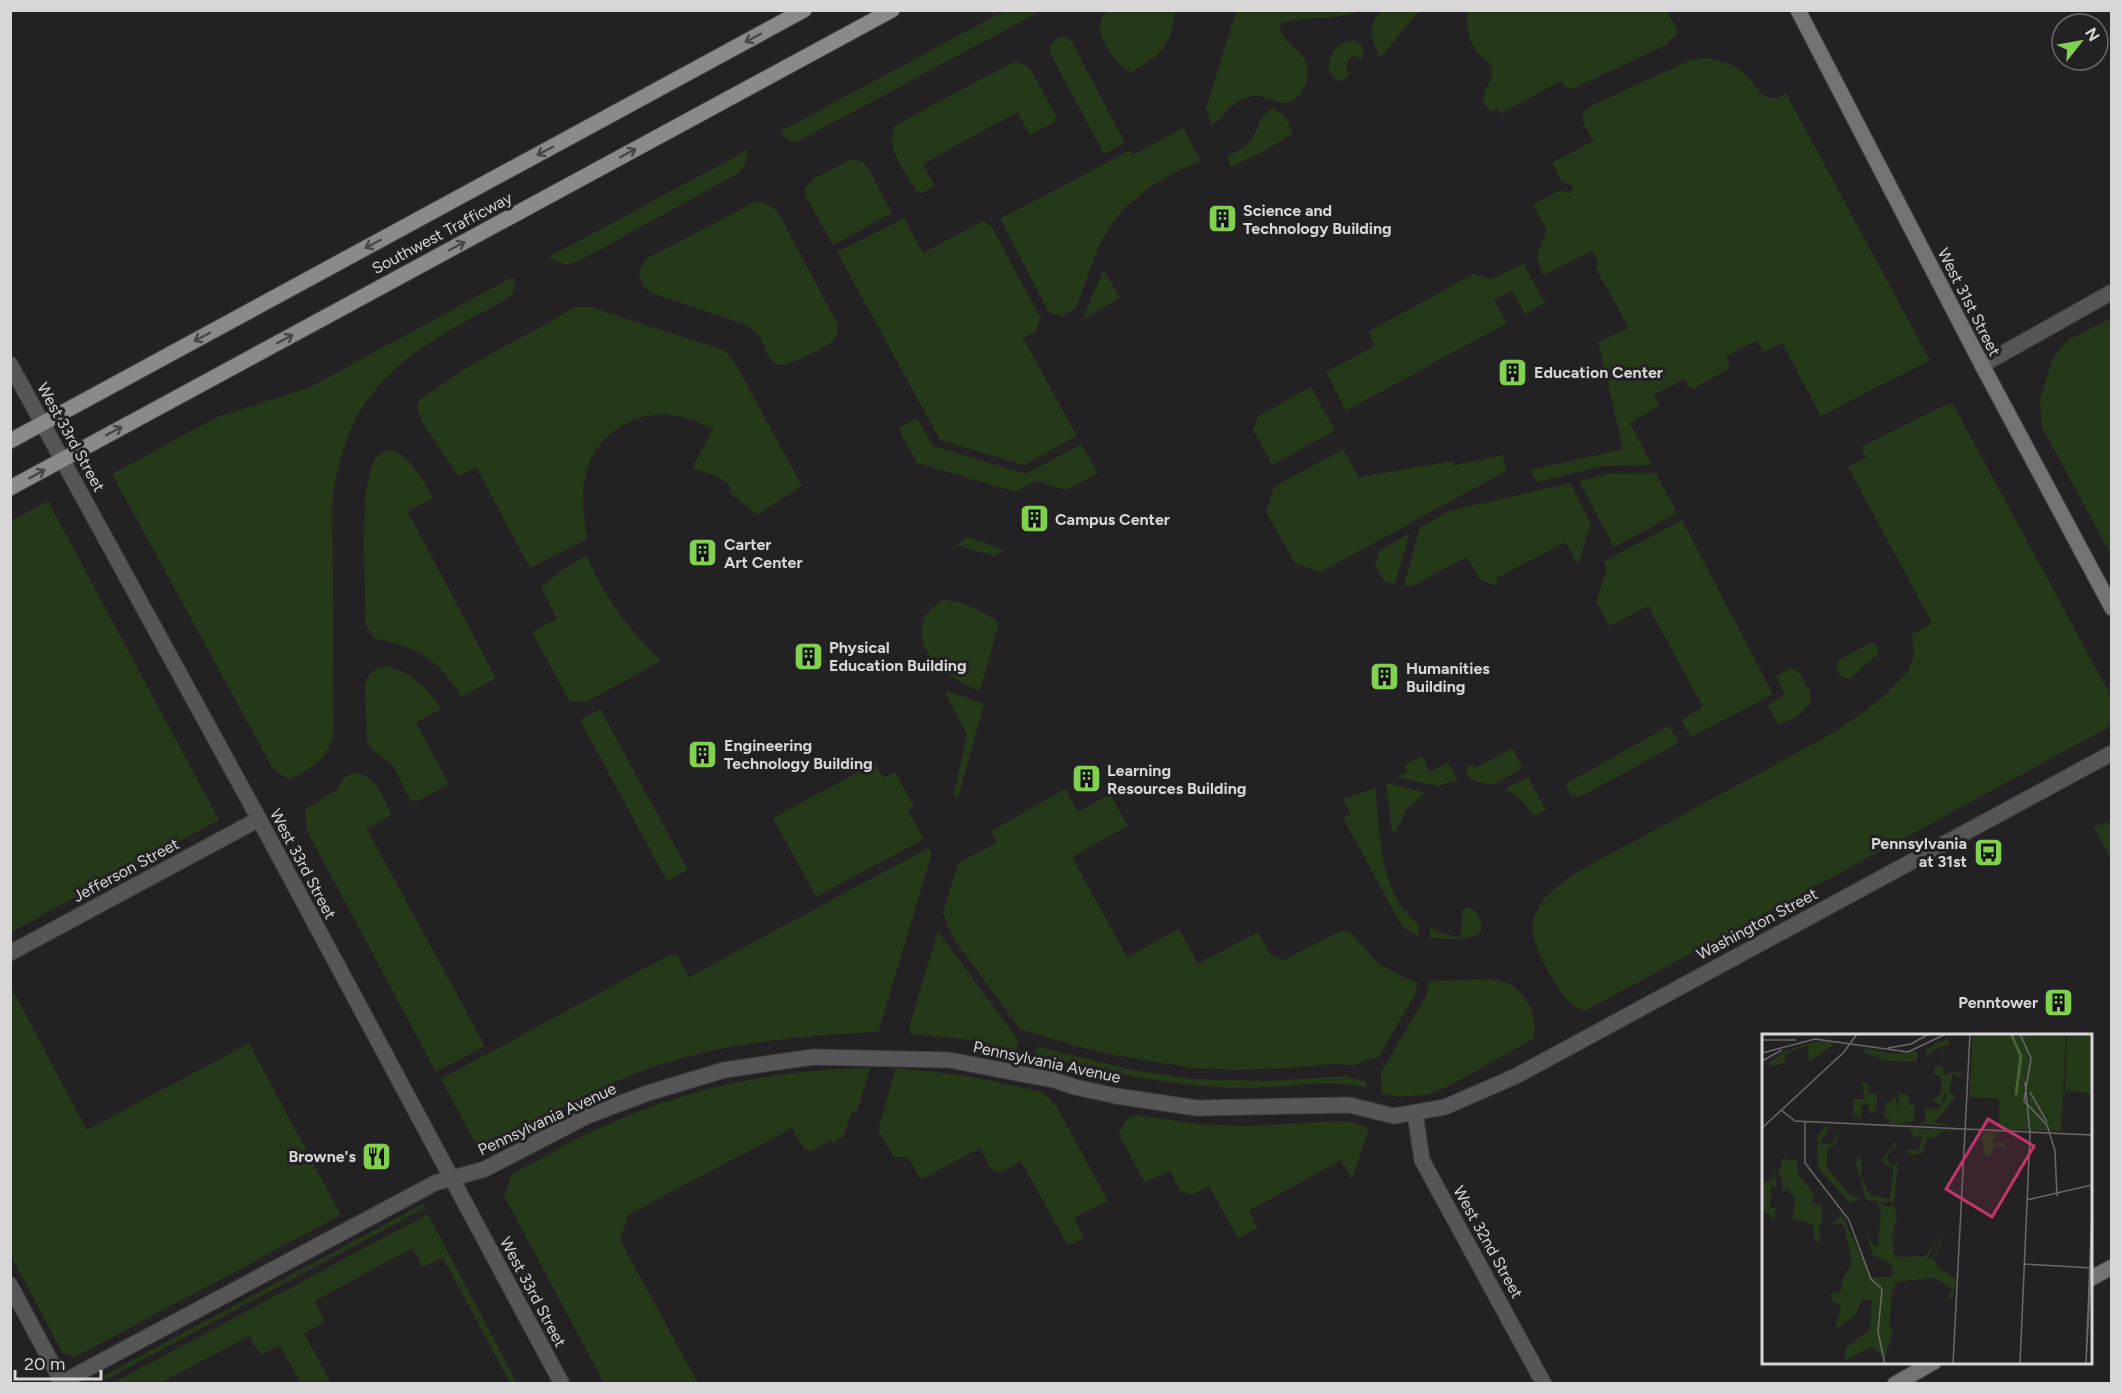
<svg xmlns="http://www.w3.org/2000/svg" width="2122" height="1394" font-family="Figtree,sans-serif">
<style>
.green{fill:#243918}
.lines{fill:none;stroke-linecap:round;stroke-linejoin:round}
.minor-casing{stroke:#403e40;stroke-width:17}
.secondary-casing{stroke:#403e40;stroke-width:17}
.primary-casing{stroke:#403e40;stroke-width:17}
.minor{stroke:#575557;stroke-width:15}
.secondary{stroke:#757275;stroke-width:15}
.primary{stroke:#8c898c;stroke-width:15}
.oneway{stroke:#484548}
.labels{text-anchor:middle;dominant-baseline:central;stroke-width:6;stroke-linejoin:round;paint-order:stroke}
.poi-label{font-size:16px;font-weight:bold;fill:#d8d6d8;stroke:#232123;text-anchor:start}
.street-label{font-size:16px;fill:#d8d6d8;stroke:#232123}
.inset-river{fill:none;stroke:#476437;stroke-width:3}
.inset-road{fill:none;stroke:#6b696b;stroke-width:1.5}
.view{fill:#c5346e;fill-opacity:0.15;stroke:#c5346e;stroke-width:3}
.inset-edge{fill:none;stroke:#d8d6d8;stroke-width:3}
</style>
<rect width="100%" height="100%" fill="#232123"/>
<g class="green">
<polygon points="1004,11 1041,11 799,141 792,142 786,139 781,131"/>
<path d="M1107 11H1175C1172 44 1160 57 1131 72 1118 68 1101 42 1100 29 1099 21 1102 17 1107 11Z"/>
<path d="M1236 11V10L1358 11C1329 23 1306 14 1280 24 1280 42 1300 47 1306 62 1312 77 1303 101 1285 103 1269 104 1264 89 1240 100 1228 106 1224 119 1212 125L1206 109Z"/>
<path d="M1382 11H1419L1380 58C1372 42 1365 23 1382 11Z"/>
<path d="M1469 11H1667L1676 27 1677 34 1665 45 1573 89 1565 87 1561 81 1500 114 1497 108 1490 112 1482 98 1492 76V67C1489 62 1482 59 1478 53 1468 41 1465 26 1469 11Z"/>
<path d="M1060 37H1067L1072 42 1125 143 1104 154 1050 53C1049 44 1053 42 1060 37Z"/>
<path d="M1354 40 1363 46 1362 60 1355 56 1350 58 1346 65 1347 71 1351 74 1342 81 1335 79 1329 71C1328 54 1337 42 1354 40Z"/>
<path d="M1709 58C1722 61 1734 64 1744 73 1760 87 1762 108 1786 93L1930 360 1821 416 1782 343 1764 352 1756 341 1726 357 1730 368 1693 389 1688 387 1684 379 1654 395 1659 406 1630 423 1652 465 1603 466 1537 482 1530 470 1623 449 1598 342 1629 328 1595 267 1599 264 1592 251 1544 275C1532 254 1539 251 1547 230L1533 205 1560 190 1571 193 1574 187 1562 182 1552 163 1593 141 1583 122V113L1589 107 1690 60Z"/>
<path d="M1018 62 1025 65 1031 70 1054 112 1056 117 1054 122 1030 135 1017 112 923 164 935 186 922 193 916 191C906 172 882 145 896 125L1011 63Z"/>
<path d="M1273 108 1285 116 1293 133 1265 151 1231 167 1227 156C1237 152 1248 145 1254 135 1260 123 1260 115 1273 108Z"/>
<path d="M1183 128 1201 161C1166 174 1130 196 1109 228 1094 252 1086 282 1076 309L1062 316 1049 313 1000 219 1130 150 1132 155Z"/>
<path d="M749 149 744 167 739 173 579 261C568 265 559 265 549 257Z"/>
<polygon points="851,159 863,162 868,168 892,213 833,245 805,195 805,188 813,179"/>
<path d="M755 202C766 202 771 204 779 214L837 323C838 330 838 336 833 341 825 348 786 369 776 364 767 360 765 344 759 336 756 333 752 329 749 326L651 293C637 281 635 270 649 257Z"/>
<polygon points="904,218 923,253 984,220 987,225 990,224 1041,318 1036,331 1023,338 1077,436 1024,465 940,440 837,252"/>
<polygon points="1523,263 1545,303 1525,314 1512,291 1494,300 1507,323 1346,411 1326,372 1375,346 1368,332 1473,274 1492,279"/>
<polygon points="1105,271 1120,298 1082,320 1102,273"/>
<path d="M513 277C516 288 515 292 507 299 408 352 345 384 332 506L334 733C328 760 312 768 289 780L273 769 112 474 217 417 308 388Z"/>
<path d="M576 307H590L724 350 734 361 802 486 757 515 728 491 731 486 716 476 692 468 713 429C699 422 685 416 669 415 634 411 597 435 587 470 580 493 584 516 587 539L530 568 476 467 458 476 422 422 416 406 420 399 469 366Z"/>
<polygon points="2111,318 2111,555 2042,427 2040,400 2052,360 2068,340"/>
<polygon points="1311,387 1335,431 1272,465 1253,429 1258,416"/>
<path d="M1953 404 2111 696V726L1585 1011C1565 1004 1562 993 1551 976 1519 924 1531 902 1579 871L1824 738 1861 714 1885 695 1908 671 1914 656 1912 635 1932 623 1848 467 1866 458 1861 447 1945 405Z"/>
<polygon points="917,418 933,446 1026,474 1081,444 1098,473 1067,490 1036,481 1016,492 917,463 898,428"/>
<polygon points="1343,449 1359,477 1453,461 1455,465 1503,455 1506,471 1321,572 1295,563 1266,512 1274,487"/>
<path d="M392 450C412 459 422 478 433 498L408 512 496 678 462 697C438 658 418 648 374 638L365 624C366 587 357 485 376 458 380 452 385 451 392 450Z"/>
<polygon points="1656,473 1677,513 1614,547 1579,481 1608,474"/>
<polygon points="1570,483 1591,523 1578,565 1565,542 1497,578 1496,585 1481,581 1467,557 1411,587 1404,585 1420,527 1449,511"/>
<polygon points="48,501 219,820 11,932 11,521"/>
<polygon points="1682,520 1773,694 1691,737 1681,720 1703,707 1648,606 1610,626 1596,602 1607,569 1603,562"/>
<polygon points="1410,533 1395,584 1385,582 1375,566 1379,551"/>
<polygon points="968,537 1005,550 995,556 955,545"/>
<path d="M587 555C603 597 629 629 661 661L588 701 570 702 532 632 557 619 541 588 563 569Z"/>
<path d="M943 600C966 601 981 610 999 623L980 690C941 680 892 630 943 600Z"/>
<polygon points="1871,642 1878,646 1878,654 1852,677 1848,679 1841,677 1836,667 1838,661"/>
<path d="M386 666C412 673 427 687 441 709L416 723 449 784 417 801H412C402 790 400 772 389 762 380 755 373 753 367 742L365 686C368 673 373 669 386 666Z"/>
<path d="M1791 668 1798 671 1809 689 1811 701C1807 711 1789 723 1778 724L1767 705 1785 695 1776 676Z"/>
<polygon points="948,691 984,704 958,798 953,797 967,735 945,693"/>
<polygon points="600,709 688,870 667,881 580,720"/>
<polygon points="1669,726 1679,743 1582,796 1571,796 1565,784"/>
<polygon points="1512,748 1523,768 1493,785 1471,780 1465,768 1472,764 1475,768"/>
<polygon points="1422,756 1430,772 1448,763 1458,780 1438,786 1396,777 1407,772 1404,766"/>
<polygon points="875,763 883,778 895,772 914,807 908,811 924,839 816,897 773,818"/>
<path d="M353 773C375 772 384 799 392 815L367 829 485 1046 436 1072 307 831 305 809 336 790 345 777Z"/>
<polygon points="1528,777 1546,810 1535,816 1518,797 1504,789"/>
<polygon points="1386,783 1421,791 1424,794 1406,810 1396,832 1392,831"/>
<path d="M1375 788C1381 836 1378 892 1419 925L1418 936 1405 929 1399 921 1343 818 1351 814 1343 799Z"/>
<polygon points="1065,789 1078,812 1110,794 1128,826 1072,857 1127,957 1179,929 1198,964 1258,932 1271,955 1284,960 1337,932 1347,931 1353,935 1379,964 1407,979 1417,982 1416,993 1378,1058 1366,1060 1357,1065 1333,1064 1289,1068 1237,1070 1193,1068 1114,1055 1079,1047 1020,1029 953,938 943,913 958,863 997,842 991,831"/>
<polygon points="2111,821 2112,821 2111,860 2094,827"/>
<path d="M928 848 932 853 879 1030 875 1032C799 1036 723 1043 650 1068 593 1089 539 1119 486 1148L473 1139 441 1079 671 954 677 955 689 977Z"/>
<path d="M1468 907C1479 911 1482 920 1481 931 1471 943 1445 938 1430 938V927L1441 933 1460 937 1463 910Z"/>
<polygon points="938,931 1018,1040 1016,1050 965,1039 910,1034 910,1024"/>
<path d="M1488 979C1493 980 1498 980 1502 981 1525 987 1540 1018 1533 1039L1449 1086 1430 1094 1398 1097 1382 1093 1380 1074 1427 994 1429 981Z"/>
<polygon points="11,987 87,1130 249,1043 341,1215 75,1357 62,1352 11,1256"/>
<path d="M1039 1047 1129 1069 1192 1079 1267 1081 1347 1076 1367 1082 1366 1087C1324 1078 1280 1089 1237 1088 1169 1086 1104 1071 1037 1055L1034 1050Z"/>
<path d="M870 1068 858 1109 851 1114 843 1137 833 1144 831 1140 812 1151 803 1148 792 1128 628 1215 620 1240 698 1383H604L504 1196 512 1174C542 1158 571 1141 602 1127 689 1087 774 1070 870 1068Z"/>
<polygon points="896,1068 969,1076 1042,1092 1057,1107 1108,1201 1074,1218 1084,1238 1068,1246 1021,1161 1000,1173 990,1168 980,1148 921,1180 908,1157 894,1157 878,1130"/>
<path d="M1137 1115 1199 1124 1245 1126 1339 1121 1352 1122 1369 1128 1352 1179 1341 1160 1249 1211 1257 1228 1238 1238 1209 1186 1192 1195 1180 1191 1170 1171 1145 1183 1119 1135C1122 1124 1126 1118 1137 1115Z"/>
<polygon points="423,1204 425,1208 105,1380 103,1376"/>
<polygon points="428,1214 517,1383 510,1383 443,1258 423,1267 412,1248 315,1301 324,1320 323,1323 304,1333 331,1383 301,1383 280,1346 262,1354 259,1353 249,1336 160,1383 113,1383"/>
</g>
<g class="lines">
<defs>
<g id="minor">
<polyline points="10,364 259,819 562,1384"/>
<polyline points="1982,365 2112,292"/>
<polyline points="10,953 259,819"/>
<polyline points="1415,1113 1422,1160 1544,1384"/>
<polyline points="10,1285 63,1384"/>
<polyline points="59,1384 435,1183 485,1169 587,1116 648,1093 724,1070 813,1057 949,1060 1054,1080 1075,1087 1116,1096 1197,1108 1349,1105 1394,1116 1445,1107 1516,1076 2112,753"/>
</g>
<g id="secondary">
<polyline points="1798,10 1982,365 2112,608"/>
<polyline points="2090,1279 2112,1267"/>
<polyline points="1895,1384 1934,1362"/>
</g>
<g id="primary">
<polyline points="10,441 804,10"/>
<polyline points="10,488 892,10"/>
</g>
</defs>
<use href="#minor" class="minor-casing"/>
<use href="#secondary" class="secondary-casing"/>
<use href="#primary" class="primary-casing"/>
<use href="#minor" class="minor"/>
<use href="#secondary" class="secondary"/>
<use href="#primary" class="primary"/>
</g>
<defs><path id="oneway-shaft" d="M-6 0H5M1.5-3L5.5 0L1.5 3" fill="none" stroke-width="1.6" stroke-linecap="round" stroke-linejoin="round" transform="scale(1.5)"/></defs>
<g class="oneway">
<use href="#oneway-shaft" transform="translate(753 38) rotate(152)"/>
<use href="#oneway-shaft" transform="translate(545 151) rotate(152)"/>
<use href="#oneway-shaft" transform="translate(628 153) rotate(-28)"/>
<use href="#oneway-shaft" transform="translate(373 244) rotate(152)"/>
<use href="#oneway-shaft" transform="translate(457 246) rotate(-28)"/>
<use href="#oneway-shaft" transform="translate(202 337) rotate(152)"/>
<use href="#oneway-shaft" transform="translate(285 339) rotate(-28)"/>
<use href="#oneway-shaft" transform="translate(114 431) rotate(-28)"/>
<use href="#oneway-shaft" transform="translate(37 474) rotate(-29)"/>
</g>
<defs>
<symbol id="building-square" viewBox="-11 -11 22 22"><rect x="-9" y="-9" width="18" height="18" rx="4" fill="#82d04f" stroke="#232123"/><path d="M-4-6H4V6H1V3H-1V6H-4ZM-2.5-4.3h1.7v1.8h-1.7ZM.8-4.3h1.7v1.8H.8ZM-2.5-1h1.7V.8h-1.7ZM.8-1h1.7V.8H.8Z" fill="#111"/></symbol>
<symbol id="bus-square" viewBox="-11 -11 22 22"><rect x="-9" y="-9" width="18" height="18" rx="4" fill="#82d04f" stroke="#232123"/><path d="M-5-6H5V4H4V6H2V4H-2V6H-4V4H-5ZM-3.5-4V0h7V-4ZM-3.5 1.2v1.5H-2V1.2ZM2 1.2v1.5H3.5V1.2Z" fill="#111"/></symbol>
<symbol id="restaurant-square" viewBox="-11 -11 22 22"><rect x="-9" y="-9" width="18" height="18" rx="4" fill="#82d04f" stroke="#232123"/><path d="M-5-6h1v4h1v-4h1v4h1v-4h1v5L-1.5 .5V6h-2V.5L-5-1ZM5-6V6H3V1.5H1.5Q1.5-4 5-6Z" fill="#111"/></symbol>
</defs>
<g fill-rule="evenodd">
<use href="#building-square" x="1206" y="202" width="33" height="33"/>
<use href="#building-square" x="1496" y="356" width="33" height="33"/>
<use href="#building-square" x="1018" y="502" width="33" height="33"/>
<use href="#building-square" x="686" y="536" width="33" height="33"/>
<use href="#building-square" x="792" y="640" width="33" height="33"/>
<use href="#building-square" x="1368" y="660" width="33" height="33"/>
<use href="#building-square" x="686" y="738" width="33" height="33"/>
<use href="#building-square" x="1070" y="762" width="33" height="33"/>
<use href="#bus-square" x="1972" y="836" width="33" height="33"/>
<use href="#building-square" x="2042" y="986" width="33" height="33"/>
<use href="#restaurant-square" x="360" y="1140" width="33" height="33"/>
</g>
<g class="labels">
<g class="poi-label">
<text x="1243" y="210">Science and<tspan x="1243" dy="18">Technology Building</tspan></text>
<text x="1534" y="372">Education Center</text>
<text x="1055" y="519">Campus Center</text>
<text x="724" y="544">Carter<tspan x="724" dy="18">Art Center</tspan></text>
<text x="829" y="647">Physical<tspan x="829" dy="18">Education Building</tspan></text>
<text x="1406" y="668">Humanities<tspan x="1406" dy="18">Building</tspan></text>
<text x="724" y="745">Engineering<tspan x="724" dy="18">Technology Building</tspan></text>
<text x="1107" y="770">Learning<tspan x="1107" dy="18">Resources Building</tspan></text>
<text x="1967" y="843" text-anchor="end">Pennsylvania<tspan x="1967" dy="18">at 31st</tspan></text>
<text x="2038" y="1002" text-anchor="end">Penntower</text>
<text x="356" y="1156" text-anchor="end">Browne's</text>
</g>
<g class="street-label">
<text transform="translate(442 233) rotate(-28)">Southwest Trafficway</text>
<text transform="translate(1969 302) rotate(63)">West 31st Street</text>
<text transform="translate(71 437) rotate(61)">West 33rd Street</text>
<text transform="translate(303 864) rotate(62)">West 33rd Street</text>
<text transform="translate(126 870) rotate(-28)">Jefferson Street</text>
<text transform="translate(1757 924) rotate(-28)">Washington Street</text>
<text transform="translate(1047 1062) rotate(12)">Pennsylvania Avenue</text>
<text transform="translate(547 1119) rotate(-25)">Pennsylvania Avenue</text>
<text transform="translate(1488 1242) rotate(61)">West 32nd Street</text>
<text transform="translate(533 1292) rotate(62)">West 33rd Street</text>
</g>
</g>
<g transform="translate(1762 1034)">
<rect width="330" height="330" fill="#232123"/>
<path d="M211 0H304L299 97 237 95V65L207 63ZM305 0H330V59L303 57ZM54 7 75 8 47 28 46 11 23 20V29L7 33V28L22 17ZM102 14 132 20 155 17V28L125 27 102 19ZM222 98H234L230 109H243L241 119V113L233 112 229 122H223L219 104ZM182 197 178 211 171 225 177 234 194 245 191 264H185L191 255 172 244 134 248 130 259 127 294 131 296 123 324 109 313 83 327 84 314 108 295 110 263 101 265 93 282 73 296 80 269 70 268 69 260 79 259 89 240H98L100 223 109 243H130L132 230 170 225Z" fill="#243918"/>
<path d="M262 0H270L276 9 275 18 291 23 292 28 285 32 274 26ZM186 4 188 11 181 12V28L179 12 164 22 165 15ZM244 27 245 68 260 69 266 77 265 85 253 71 246 78 239 76 243 60 241 28ZM173 31 181 32V41L195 37 203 45 190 40 188 59 194 62 173 88 192 92 155 90 164 87 162 74 176 75 184 63 185 54 178 71 170 66 179 59V43L172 40ZM291 34 270 49 283 78 266 48 273 35ZM100 49 107 50 106 60 115 59 114 77 107 79V71H99V83L97 86 94 79 90 87 92 65H103ZM136 59 145 60 148 71 153 70 151 88H143L144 91 128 90 127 85 122 84 123 69 130 67 131 60 138 75ZM64 91 67 94 57 110H70L77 95 74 110 66 115 65 133 88 161 98 165 88 169 56 134 55 103ZM147 94 197 96 179 98 173 104 165 103 161 119 150 121 141 117 157 115 160 102 152 104ZM134 108V114L128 116 125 124 129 132 136 129 132 168H116L126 173 132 170 135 184 130 203 132 220 136 223 164 222 176 202 164 229 147 240 135 237 134 241 127 228 111 222 103 195 110 211 116 212 119 178 114 167 104 166 94 130 96 120 100 127 99 143 108 161 128 165 131 135 119 126ZM21 124 35 127 37 141 52 160 50 169 60 171V191L56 193 59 208 53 206 51 190 30 185 33 165 25 154 21 158 20 143H16ZM13 137 14 152H9L8 174H14L12 186 0 174V151L12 144 10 139ZM80 180 100 223V234L90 254 83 255 82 264H88L91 272 95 256 108 248 119 255 113 297 96 310 93 306 109 295 111 266H100L93 281 77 290 79 271 71 267 70 260 80 256V246L90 229 83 195 79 190H70Z" fill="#243918"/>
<path class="inset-river" d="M249 0 259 22 254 61"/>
<path class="inset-road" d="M258 0 269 24 262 67 285 91M0 6H34M126 14 149 10 167 0M0 19 53 5 146 18 184 0M0 27 20 16M268 58 285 88M19 76 33 87 330 101M43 88V129L87 186 109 245 120 255 116 298 123 330M285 91 293 117 295 162M0 94 82 18 95 0M265 166 330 151M262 230 330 234M329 237 330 206M191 330 208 0M258 330 268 100 263 48M324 330 329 234M324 330 330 175"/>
<path class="view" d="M226 85 272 112 230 183 184 155Z"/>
<rect width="330" height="330" class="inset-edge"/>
</g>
<rect width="2122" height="1394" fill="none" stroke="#d8d6d8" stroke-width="24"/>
<g transform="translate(2080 42) rotate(59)"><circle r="28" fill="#232123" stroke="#6b696b" stroke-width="1.5"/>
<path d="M0-4.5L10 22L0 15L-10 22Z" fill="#82d04f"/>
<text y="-9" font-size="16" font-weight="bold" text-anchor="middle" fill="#d8d6d8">N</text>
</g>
<path d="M15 1370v9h86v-9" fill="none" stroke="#d8d6d8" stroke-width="3"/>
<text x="24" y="1370" font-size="18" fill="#d8d6d8" stroke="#232123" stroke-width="4.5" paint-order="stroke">20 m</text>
</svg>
